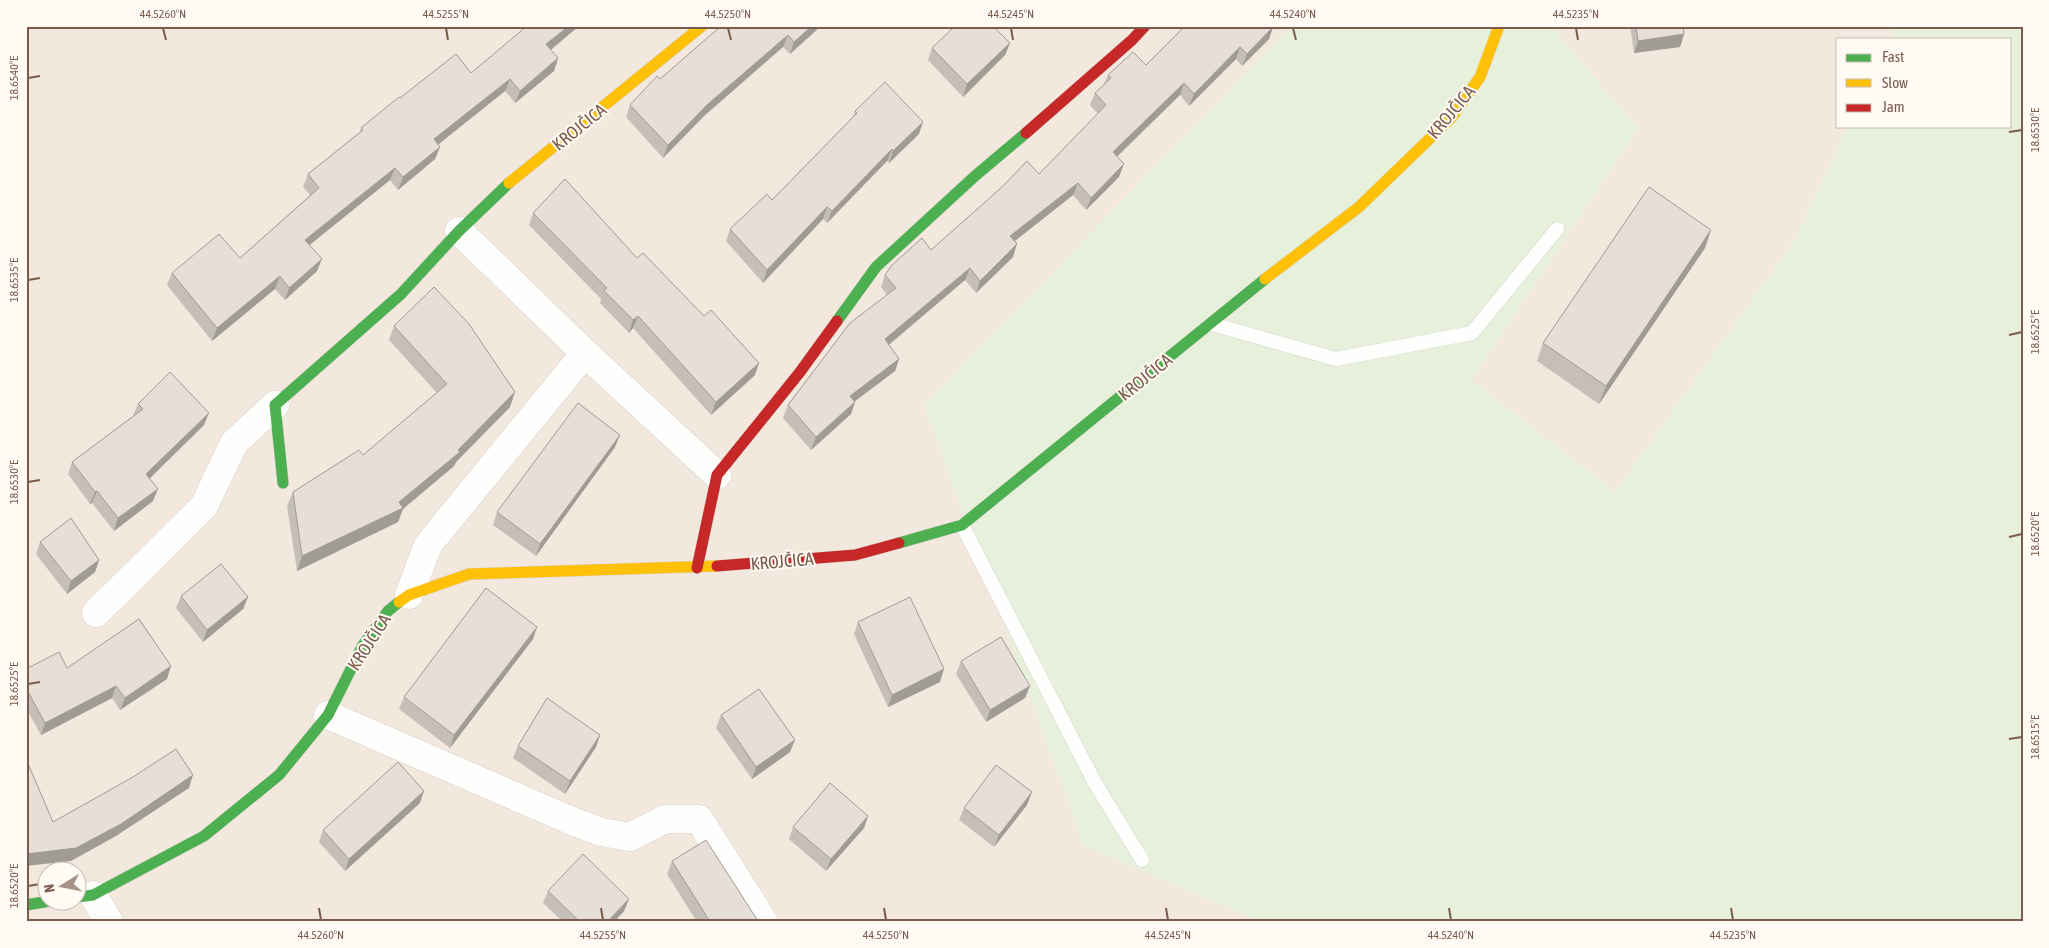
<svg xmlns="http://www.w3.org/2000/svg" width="2049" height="948" font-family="'Asap Condensed',sans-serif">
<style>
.residential{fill:#f2e8de;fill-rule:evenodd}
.green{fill:#e7f0db}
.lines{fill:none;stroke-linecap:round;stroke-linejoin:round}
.lane-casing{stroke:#d7d1cb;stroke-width:15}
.street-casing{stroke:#d7d1cb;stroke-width:29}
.fast-casing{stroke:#d9d2cb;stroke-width:12}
.slow-casing{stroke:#d9d2cb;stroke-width:12}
.jam-casing{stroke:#d9d2cb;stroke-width:12}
.lane{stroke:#fefefd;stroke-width:14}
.street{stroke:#fefefd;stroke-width:28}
.fast{stroke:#4caf50;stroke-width:11}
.slow{stroke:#ffc107;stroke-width:11}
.jam{stroke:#c62828;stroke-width:11}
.wall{fill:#c6bfb9}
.shaded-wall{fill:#a19b96}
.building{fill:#e6ded7;stroke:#a19b96}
.ticks{fill:none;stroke:#7a5c4d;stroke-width:2}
.labels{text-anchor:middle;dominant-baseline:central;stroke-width:4;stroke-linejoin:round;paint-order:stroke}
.street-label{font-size:18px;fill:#7a5c4d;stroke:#fffaf3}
.neatline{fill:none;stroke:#7a5c4d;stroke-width:2}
.ticks-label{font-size:12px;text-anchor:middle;fill:#7a5c4d}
</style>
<rect width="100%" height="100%" fill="#f9f5f0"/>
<path class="residential" d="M26 26H1895L1889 39H1838V126H1848L1794 242 1498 656 1336 922H26ZM48 870H78V900H48Z"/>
<polygon class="green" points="1292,26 1551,26 1638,129 1471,380 1615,492 1794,242 1848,126 2010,126 2010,39 1889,39 1895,26 2023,26 2023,922 1262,922 1084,846 924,405"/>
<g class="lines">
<defs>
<g id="lane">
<polyline points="1212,324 1336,359 1472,333 1557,229"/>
<polyline points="962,525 1095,783 1142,860"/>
</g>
<g id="street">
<polyline points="459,231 585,353 717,475"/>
<polyline points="409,595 428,545 585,353"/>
<polyline points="96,613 204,506 234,443 275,405"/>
<polyline points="328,715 572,821 601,832 630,837 665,819 699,819 764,922"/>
<polyline points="93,895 109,922"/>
</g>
<g id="fast">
<polyline points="837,321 876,267 975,176 1026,133"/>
<polyline points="283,483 275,405 401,294 459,231 509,183"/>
<polyline points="899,543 962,525 1265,279"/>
<polyline points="78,897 93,895 204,836 279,775 328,715 363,645 388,611 399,602"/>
<polyline points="26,905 56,900"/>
</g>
<g id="slow">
<polyline points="509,183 702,26"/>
<polyline points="1265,279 1359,207 1452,117 1480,77 1499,26"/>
<polyline points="399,602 409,595 469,574 717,566"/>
</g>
<g id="jam">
<polyline points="1026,133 1132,40 1145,26"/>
<polyline points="717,566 855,555 899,543"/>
<polyline points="697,568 717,475 800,372 837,321"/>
</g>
</defs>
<use href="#lane" class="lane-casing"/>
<use href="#street" class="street-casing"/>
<use href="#fast" class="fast-casing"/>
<use href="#slow" class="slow-casing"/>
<use href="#jam" class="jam-casing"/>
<use href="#lane" class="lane"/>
<use href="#street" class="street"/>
<use href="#fast" class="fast"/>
<use href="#slow" class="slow"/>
<use href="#jam" class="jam"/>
</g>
<g class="wall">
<polygon points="579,26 551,50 558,58 554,71 515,103 505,91 438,144 440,147 435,159 398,190 390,180 309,245 317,271 285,300 275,289 212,341 167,285 172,273 240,258 310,195 303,187 308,174 360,132 361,128 400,98 471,73"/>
<polygon points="721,26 821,26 790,54 783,47 704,116 663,158 626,117 630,105"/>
<polygon points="1630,26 1683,26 1684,34 1680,47 1634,53"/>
<polygon points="1273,27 1269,39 1242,66 1236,59 1189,106 1180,95 1117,157 1119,177 1086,210 1073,195 1015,241 1013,257 976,293 965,280 889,345 899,359 895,371 855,401 855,402 851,414 811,450 783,418 788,405 887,295 881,287 885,275 931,250 1039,174 1098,114 1090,105 1095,93 1104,84 1108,75 1146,65"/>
<polygon points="1010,43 1005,55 963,97 928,60 932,48"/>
<polygon points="855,111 919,134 889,163 887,161 827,223 823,219 763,283 726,241 730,229 772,200 853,117"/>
<polygon points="533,213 637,258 755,375 711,415 633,328 629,333 600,303 601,299 529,225"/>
<polygon points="1705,248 1599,404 1537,361 1543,343"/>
<polygon points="394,326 510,407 456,462 454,466 403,509 398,522 297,571 287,506 293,492 363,455 437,393 389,340"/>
<polygon points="138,404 204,425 150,478 153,501 114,531 92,503 90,504 68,474 72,462 133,416"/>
<polygon points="615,447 536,556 493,525 497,512"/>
<polygon points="40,542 99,560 95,572 67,594 36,554"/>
<polygon points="181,596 248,597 243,609 203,642 176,608"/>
<polygon points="858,622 940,682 888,707 854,634"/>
<polygon points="533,639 450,748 399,709 404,697"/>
<polygon points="961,661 1030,686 1025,698 986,722 956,674"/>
<polygon points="67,668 167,679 120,710 112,698 41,735 26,708 26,669"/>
<polygon points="721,715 790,752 752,779 716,728"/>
<polygon points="600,735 596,747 565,794 513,758 518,746"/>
<polygon points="420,803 345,871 319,842 323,830"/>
<polygon points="1027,805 994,847 959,820 964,808"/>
<polygon points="868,816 864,828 826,871 789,839 793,827"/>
<polygon points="672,861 758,922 697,922 667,874"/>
<polygon points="548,891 624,911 614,922 563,922 543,903"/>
</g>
<g class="shaded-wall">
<polygon points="569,26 579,26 542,57 546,44"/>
<polygon points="812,26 821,26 790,54 794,42"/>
<polygon points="1273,27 1269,39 1242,66 1247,54"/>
<polygon points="1684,34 1680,47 1634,53 1638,41"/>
<polygon points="788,35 783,47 704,116 663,158 668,145 708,104"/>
<polygon points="1010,43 1005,55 963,97 967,84"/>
<polygon points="1240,47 1236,59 1189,106 1194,94"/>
<polygon points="558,58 554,71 515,103 520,91"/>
<polygon points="510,79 505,91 429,152 434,139"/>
<polygon points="1184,83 1180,95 1108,165 1113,152"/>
<polygon points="923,122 919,134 889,163 893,151"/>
<polygon points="440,147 435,159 398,190 403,177"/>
<polygon points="892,149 887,161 827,223 832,211"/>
<polygon points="1124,164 1119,177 1086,210 1091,198"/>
<polygon points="395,168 390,180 301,252 305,240"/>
<polygon points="1078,183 1073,195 1006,248 1010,236"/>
<polygon points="827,207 823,219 763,283 767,270"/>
<polygon points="1711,230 1705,248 1599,404 1606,386"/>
<polygon points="1017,244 1013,257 976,293 980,281"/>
<polygon points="322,259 317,271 285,300 289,288"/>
<polygon points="970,268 965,280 880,352 885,339"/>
<polygon points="280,276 275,289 212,341 217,328"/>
<polygon points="638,316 633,328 629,333 633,320"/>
<polygon points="899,359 895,371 846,408 850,396"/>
<polygon points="759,363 755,375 711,415 716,402"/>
<polygon points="515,392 510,407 456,462 454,466 403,509 398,522 297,571 302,556 399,502 458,450"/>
<polygon points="855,402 851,414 811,450 816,437"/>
<polygon points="209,413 204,425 142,486 146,474"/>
<polygon points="620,435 615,447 536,556 540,544"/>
<polygon points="158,489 153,501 114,531 118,518"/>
<polygon points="97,491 92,503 90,504 95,492"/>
<polygon points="99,560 95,572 67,594 71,581"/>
<polygon points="248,597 243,609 203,642 207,630"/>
<polygon points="537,627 533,639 450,748 454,735"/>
<polygon points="171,666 167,679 120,710 125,698"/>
<polygon points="944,669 940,682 888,707 892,695"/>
<polygon points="116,686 112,698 41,735 45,723"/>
<polygon points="1030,686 1025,698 986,722 990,710"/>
<polygon points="600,735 596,747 565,794 570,781"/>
<polygon points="795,740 790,752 752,779 756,767"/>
<polygon points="193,775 189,788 116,836 71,861 26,866 26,854"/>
<polygon points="424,791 420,803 345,871 349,859"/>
<polygon points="1032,792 1027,805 994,847 999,835"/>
<polygon points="868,816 864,828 826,871 831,859"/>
<polygon points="629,899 624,911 614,922 607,922"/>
</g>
<g class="building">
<polygon points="527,26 569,26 546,44 558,58 520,91 510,79 434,139 440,147 403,177 395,168 305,240 322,259 289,288 280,276 217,328 172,273 219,234 240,258 319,188 308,174 363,130 361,128 399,97 400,98 456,54 471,73"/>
<polygon points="721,26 812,26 794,42 788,35 708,104 668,145 630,105 657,76 660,79"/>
<polygon points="955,26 993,26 1010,43 967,84 932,48"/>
<polygon points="1185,26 1273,27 1247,54 1240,47 1194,94 1184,83 1113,152 1124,164 1091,198 1078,183 1010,236 1017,244 980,281 970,268 885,339 899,359 850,396 855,402 816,437 788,405 850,323 896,288 885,275 892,265 922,238 931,250 1002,187 1027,161 1039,174 1106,105 1095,93 1111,78 1108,75 1133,52 1146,65"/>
<polygon points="1636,26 1683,26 1684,34 1638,41"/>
<polygon points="885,82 923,122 893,151 892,149 832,211 827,207 767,270 730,229 767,194 772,200 857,113 855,111"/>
<polygon points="565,179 637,258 643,253 704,316 711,310 759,363 716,402 638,316 633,320 604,291 607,288 533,213"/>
<polygon points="1649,187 1711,230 1606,386 1543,343"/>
<polygon points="434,287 469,324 515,392 458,450 460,452 399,502 403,508 302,556 293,492 359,450 363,455 447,384 394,326"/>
<polygon points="170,372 209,413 146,474 158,489 118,518 97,491 95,492 72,462 143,409 138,404"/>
<polygon points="578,403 620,435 540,544 497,512"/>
<polygon points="71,518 99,560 71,581 40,542"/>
<polygon points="221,564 248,597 207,630 181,596"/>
<polygon points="486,588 537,627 454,735 404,697"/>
<polygon points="910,597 944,669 892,695 858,622"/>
<polygon points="139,619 171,666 125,698 116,686 45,723 26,688 26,669 59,652 67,668"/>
<polygon points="1001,637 1030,686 990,710 961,661"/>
<polygon points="759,689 795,740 756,767 721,715"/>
<polygon points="547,698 600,735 570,781 518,746"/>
<polygon points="176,749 193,775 121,824 76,848 26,854 26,759 53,822 133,777"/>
<polygon points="398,762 424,791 349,859 323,830"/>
<polygon points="996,765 1032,792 999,835 964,808"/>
<polygon points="830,783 868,816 831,859 793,827"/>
<polygon points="706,840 758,921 757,922 707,922 709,920 672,861"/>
<polygon points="583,854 629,899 607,922 580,922 548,891"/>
</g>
<path class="ticks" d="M163 28 166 40M446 28 448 40M728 28 731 40M1011 28 1013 40M1293 28 1296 40M1576 28 1578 40M28 78 40 76M2009 132 2022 130M28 280 40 278M2009 335 2022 332M28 482 40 480M2009 537 2022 534M28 684 40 682M2009 739 2022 737M28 886 40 884M319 908 321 920M601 908 603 920M884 908 886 920M1166 908 1168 920M1449 908 1451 920M1731 908 1733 920"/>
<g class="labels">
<g class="street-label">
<text transform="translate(1451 112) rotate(-50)">KROJČICA</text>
<text transform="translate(579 127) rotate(-39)">KROJČICA</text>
<text transform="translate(1145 377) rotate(-39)">KROJČICA</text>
<text transform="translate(782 561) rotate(-5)">KROJČICA</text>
<text transform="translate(369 642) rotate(-57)">KROJČICA</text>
</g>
</g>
<rect width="2049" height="948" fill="none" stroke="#fffaf3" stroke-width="55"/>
<rect x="1836" y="38" width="175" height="90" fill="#fffaf3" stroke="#cabbb1"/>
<rect x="1846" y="54" width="25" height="8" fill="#4caf50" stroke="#cabbb1"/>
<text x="1882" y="62" font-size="15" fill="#7a5c4d">Fast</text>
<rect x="1846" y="79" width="25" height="8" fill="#ffc107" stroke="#cabbb1"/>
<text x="1882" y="88" font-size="15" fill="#7a5c4d">Slow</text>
<rect x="1846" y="104" width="25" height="8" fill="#c62828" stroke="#cabbb1"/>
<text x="1882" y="112" font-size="15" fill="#7a5c4d">Jam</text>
<g transform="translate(62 886) rotate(260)"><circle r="24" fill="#fffaf3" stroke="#cabbb1"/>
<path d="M0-4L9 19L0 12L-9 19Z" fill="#a69286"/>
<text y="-8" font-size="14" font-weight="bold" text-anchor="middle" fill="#7a5c4d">N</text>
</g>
<rect x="28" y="28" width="1994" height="892" class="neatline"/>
<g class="ticks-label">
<text x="163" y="18">44.5260°N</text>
<text x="446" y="18">44.5255°N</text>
<text x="728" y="18">44.5250°N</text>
<text x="1011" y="18">44.5245°N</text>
<text x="1293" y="18">44.5240°N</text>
<text x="1576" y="18">44.5235°N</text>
<text transform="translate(14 78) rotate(-90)" y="4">18.6540°E</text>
<text transform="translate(2035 130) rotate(-90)" y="4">18.6530°E</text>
<text transform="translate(14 280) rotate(-90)" y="4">18.6535°E</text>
<text transform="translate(2035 332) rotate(-90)" y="4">18.6525°E</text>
<text transform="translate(14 482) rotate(-90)" y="4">18.6530°E</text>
<text transform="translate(2035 534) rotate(-90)" y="4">18.6520°E</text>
<text transform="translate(14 684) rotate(-90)" y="4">18.6525°E</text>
<text transform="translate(2035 737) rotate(-90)" y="4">18.6515°E</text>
<text transform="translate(14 886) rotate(-90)" y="4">18.6520°E</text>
<text x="321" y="939">44.5260°N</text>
<text x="603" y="939">44.5255°N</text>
<text x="886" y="939">44.5250°N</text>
<text x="1168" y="939">44.5245°N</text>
<text x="1451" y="939">44.5240°N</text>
<text x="1733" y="939">44.5235°N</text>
</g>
</svg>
